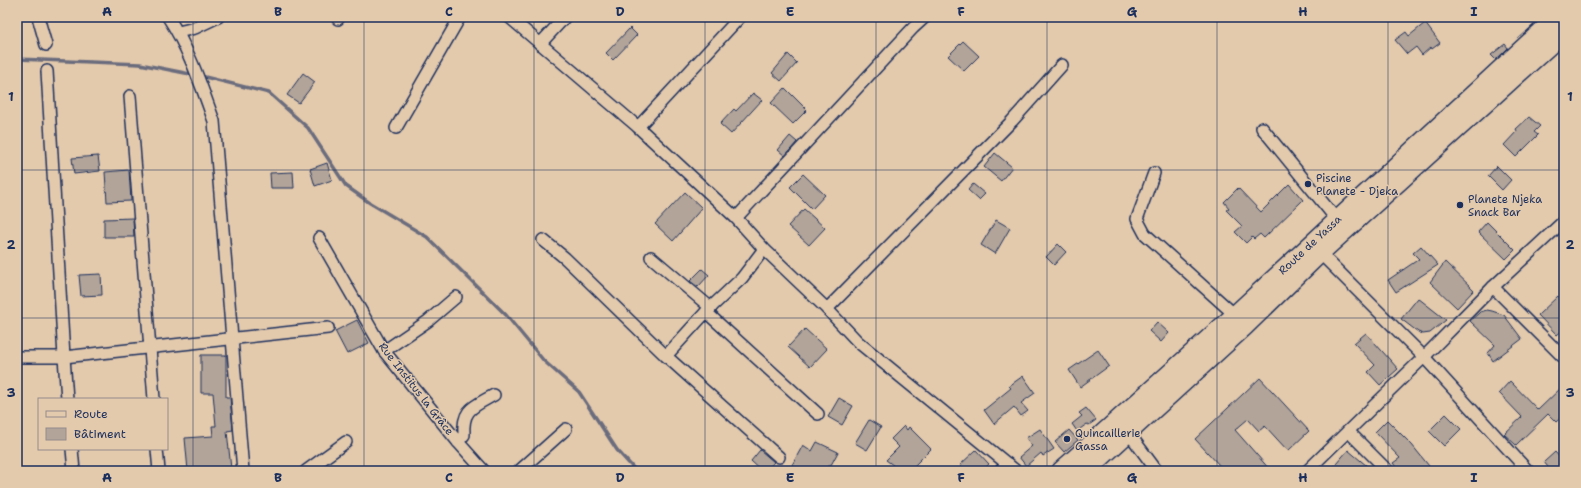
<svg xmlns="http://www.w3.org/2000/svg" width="1581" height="488" font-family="'Shantell Sans',sans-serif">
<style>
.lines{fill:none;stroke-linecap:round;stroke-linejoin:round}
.stream{stroke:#6b6c7d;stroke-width:3.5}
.building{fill:#b2a498;stroke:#1b2f5e}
.minor-casing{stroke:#1b2f5e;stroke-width:14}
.primary-casing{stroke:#1b2f5e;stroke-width:21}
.minor{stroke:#e4caac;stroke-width:11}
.primary{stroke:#e4caac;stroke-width:18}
.grid{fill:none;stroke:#1b2f5e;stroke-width:1;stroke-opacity:0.55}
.poi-dot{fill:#1b2f5e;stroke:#e4caac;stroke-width:1.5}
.labels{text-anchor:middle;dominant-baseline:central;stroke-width:3;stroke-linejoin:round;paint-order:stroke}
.poi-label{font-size:11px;fill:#1b2f5e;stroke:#e4caac;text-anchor:start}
.street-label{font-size:11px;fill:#1b2f5e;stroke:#e4caac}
.neatline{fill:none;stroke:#1b2f5e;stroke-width:1.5}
.grid-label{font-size:13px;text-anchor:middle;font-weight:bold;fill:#1b2f5e}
</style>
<rect width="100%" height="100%" fill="#e4caac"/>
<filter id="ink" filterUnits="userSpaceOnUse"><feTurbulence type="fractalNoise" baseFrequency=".025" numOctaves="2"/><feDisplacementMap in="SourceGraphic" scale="8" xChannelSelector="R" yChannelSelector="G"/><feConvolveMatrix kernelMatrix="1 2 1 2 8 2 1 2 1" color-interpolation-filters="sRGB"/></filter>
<g filter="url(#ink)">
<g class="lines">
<g class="stream">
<polyline points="17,59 140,64 195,75"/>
<polyline points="201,76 269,93 308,128 346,186 370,203 427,237 506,315 544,361 579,392 617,450 636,471"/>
</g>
</g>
<g class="building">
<polygon points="1425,23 1440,43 1432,49 1431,47 1422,55 1416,47 1407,54 1395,40 1406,32 1409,36"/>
<polygon points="630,28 637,35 613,60 606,53"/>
<polygon points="963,41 979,56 964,71 948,56"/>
<polygon points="1505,44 1508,48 1496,60 1491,55"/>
<polygon points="788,54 797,63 781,81 772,73"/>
<polygon points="303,73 315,82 299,103 287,95"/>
<polygon points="785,88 807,110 793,124 771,103"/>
<polygon points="753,93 762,100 731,134 720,124 734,109 736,111"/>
<polygon points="1529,117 1540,126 1534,132 1538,135 1516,157 1504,145 1517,131 1516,129"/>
<polygon points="790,136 797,142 785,156 778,150"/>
<polygon points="995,153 1012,167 1001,181 984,167"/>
<polygon points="98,156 100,171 74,174 72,158"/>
<polygon points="327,163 332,180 315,186 310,169"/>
<polygon points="1497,166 1511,180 1502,190 1488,176"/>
<polygon points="129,170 131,201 107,202 105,172"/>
<polygon points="293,172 294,188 271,188 270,173"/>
<polygon points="803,174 825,195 812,209 790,187"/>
<polygon points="973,184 985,194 979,200 968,190"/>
<polygon points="1289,184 1303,200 1264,238 1260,234 1254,239 1252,237 1246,243 1235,232 1242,226 1226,210 1229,208 1224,202 1238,188 1261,212"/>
<polygon points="685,192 702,208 673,241 655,224"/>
<polygon points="804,209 825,228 809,245 788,226"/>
<polygon points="133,218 134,237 104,237 104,219"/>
<polygon points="996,220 1010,228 995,254 981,245"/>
<polygon points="1487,222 1515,250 1506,259 1478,232"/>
<polygon points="1058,244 1066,252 1054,265 1046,257"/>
<polygon points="1421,246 1438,265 1396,292 1388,280 1419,259 1413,253"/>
<polygon points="1445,262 1474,290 1457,308 1430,282"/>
<polygon points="702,269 709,275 698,287 690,281"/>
<polygon points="101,274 102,295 81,296 79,275"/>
<polygon points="1558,296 1564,302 1564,329 1557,335 1538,315"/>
<polygon points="1418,298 1446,320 1430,333 1423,334 1418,332 1401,319"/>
<polygon points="1487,310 1492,311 1504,315 1522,339 1493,361 1488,353 1495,345 1470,321 1480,312"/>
<polygon points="357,320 369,343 347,354 335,331"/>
<polygon points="1157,322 1169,333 1161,342 1149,331"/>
<polygon points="805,329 827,349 810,367 788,347"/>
<polygon points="1366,333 1398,369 1380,385 1368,372 1375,365 1354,343"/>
<polygon points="1098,350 1109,366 1080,387 1069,370"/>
<polygon points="201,355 226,355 226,397 230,397 233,430 227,431 231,469 188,471 185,438 213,436 212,426 216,426 213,393 201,393"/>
<polygon points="1023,376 1035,393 1021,403 1028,411 1021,416 1014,407 994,424 984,410 1011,388 1009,386"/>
<polygon points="1260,378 1309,431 1288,451 1265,426 1259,431 1248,419 1235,430 1271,471 1215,471 1220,466 1195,439"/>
<polygon points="1510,381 1538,410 1564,385 1564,415 1556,422 1548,414 1516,445 1504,434 1522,417 1499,393"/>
<polygon points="839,398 853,406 842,425 828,417"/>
<polygon points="1086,408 1096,420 1089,425 1087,424 1077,431 1072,424 1082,416 1079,413"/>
<polygon points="1446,414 1461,429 1444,446 1429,431"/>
<polygon points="869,420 881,427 867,450 855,443"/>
<polygon points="1387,420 1412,445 1433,471 1399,471 1393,463 1400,458 1375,432"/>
<polygon points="904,426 907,430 909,427 931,449 909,471 901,471 886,460 899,447 891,439"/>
<polygon points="1040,429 1054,449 1043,456 1041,453 1026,466 1019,457 1032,446 1026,438"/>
<polygon points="1069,430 1078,440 1064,452 1055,442"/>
<polygon points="817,442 838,452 831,465 830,464 826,471 802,471 792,465 803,445 812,451"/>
<polygon points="760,450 774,462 766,471 762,471 751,461"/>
<polygon points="976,450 989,464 982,471 966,471 960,465"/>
<polygon points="1348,450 1373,471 1330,471"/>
<polygon points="1555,452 1564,462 1564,471 1551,471 1544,462"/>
</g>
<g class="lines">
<defs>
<g id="minor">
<polyline points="38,17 46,45"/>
<path d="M168 17C189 49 201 85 214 121L243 471"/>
<polyline points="509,17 638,127 736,218 764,249 827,309 858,342 1016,471"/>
<polyline points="338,19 339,17"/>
<polyline points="178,32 195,28 218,17"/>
<polyline points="540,44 565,17"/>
<polyline points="47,71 64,357 67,399"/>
<polyline points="130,96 154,399"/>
<polyline points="638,127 740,17"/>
<polyline points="396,128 460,17"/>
<polyline points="1262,128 1337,220"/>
<polyline points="1154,173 1137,219 1145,234 1235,315"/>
<polyline points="736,218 913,28 925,17"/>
<polyline points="319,238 384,351 458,442 484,471"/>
<polyline points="543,240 565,258 666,356 779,457"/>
<polyline points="1316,249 1424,357 1528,471"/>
<polyline points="651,257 711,308"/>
<polyline points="1493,287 1564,358"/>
<polyline points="827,309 1012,121 1062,65"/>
<polyline points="706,312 818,414"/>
<polyline points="384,351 428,321 456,297"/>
<polyline points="666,356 706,312 742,278 764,249"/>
<polyline points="17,357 64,357 328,328"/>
<polyline points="1125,428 1157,471"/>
<polyline points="1348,431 1388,471"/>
<path d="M458 442 464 435C462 409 473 407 494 395"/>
<polyline points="72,449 74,471"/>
<polyline points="157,449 159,471"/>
<polyline points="306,471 346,442"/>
<polyline points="519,471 566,429"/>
<polyline points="1000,471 1008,464"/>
<polyline points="1307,471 1424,357 1493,287 1564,221"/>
</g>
<g id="primary">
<polyline points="1061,471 1235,315 1557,17"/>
<polyline points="1086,471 1245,326 1320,253 1564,32"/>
</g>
</defs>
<use href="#minor" class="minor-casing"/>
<use href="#primary" class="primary-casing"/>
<use href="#minor" class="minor"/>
<use href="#primary" class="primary"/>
</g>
</g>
<path class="grid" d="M193 17V471M364 17V471M534 17V471M705 17V471M876 17V471M1047 17V471M1217 17V471M1388 17V471M17 170H1564M17 318H1564"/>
<g class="poi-dot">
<circle cx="1308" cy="184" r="4"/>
<circle cx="1460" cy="205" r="4"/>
<circle cx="1067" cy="439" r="4"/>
</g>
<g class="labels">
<g class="poi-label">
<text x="1316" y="178">Piscine<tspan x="1316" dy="13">Planete - Djeka</tspan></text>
<text x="1468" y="199">Planete Njeka<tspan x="1468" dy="13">Snack Bar</tspan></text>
<text x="1075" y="433">Quincaillerie<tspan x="1075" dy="13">Gassa</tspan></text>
</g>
<g class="street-label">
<text transform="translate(1310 245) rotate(-43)">Route de Yassa</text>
<text transform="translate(416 389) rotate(52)">Rue Institus la Grâce</text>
</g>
</g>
<rect width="1581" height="488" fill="none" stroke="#e4caac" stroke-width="44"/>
<rect x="38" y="398" width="130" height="52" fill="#e4caac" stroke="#948c8d"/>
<rect x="46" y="411" width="20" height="6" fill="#e4caac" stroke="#948c8d"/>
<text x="74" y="418" font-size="12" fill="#1b2f5e">Route</text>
<rect x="46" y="428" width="20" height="12" fill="#b2a498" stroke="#948c8d"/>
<text x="74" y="438" font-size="12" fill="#1b2f5e">Bâtiment</text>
<rect x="22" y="22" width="1537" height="444" class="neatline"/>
<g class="grid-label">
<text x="107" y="16">A</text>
<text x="278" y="16">B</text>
<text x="449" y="16">C</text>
<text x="620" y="16">D</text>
<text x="790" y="16">E</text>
<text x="961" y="16">F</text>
<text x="1132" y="16">G</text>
<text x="1303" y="16">H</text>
<text x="1474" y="16">I</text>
<text x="11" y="101">1</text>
<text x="1570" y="101">1</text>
<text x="11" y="249">2</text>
<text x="1570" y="249">2</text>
<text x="11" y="397">3</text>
<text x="1570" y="397">3</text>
<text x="107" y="482">A</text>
<text x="278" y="482">B</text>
<text x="449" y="482">C</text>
<text x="620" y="482">D</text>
<text x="790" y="482">E</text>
<text x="961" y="482">F</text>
<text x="1132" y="482">G</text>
<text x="1303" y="482">H</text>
<text x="1474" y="482">I</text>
</g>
</svg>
